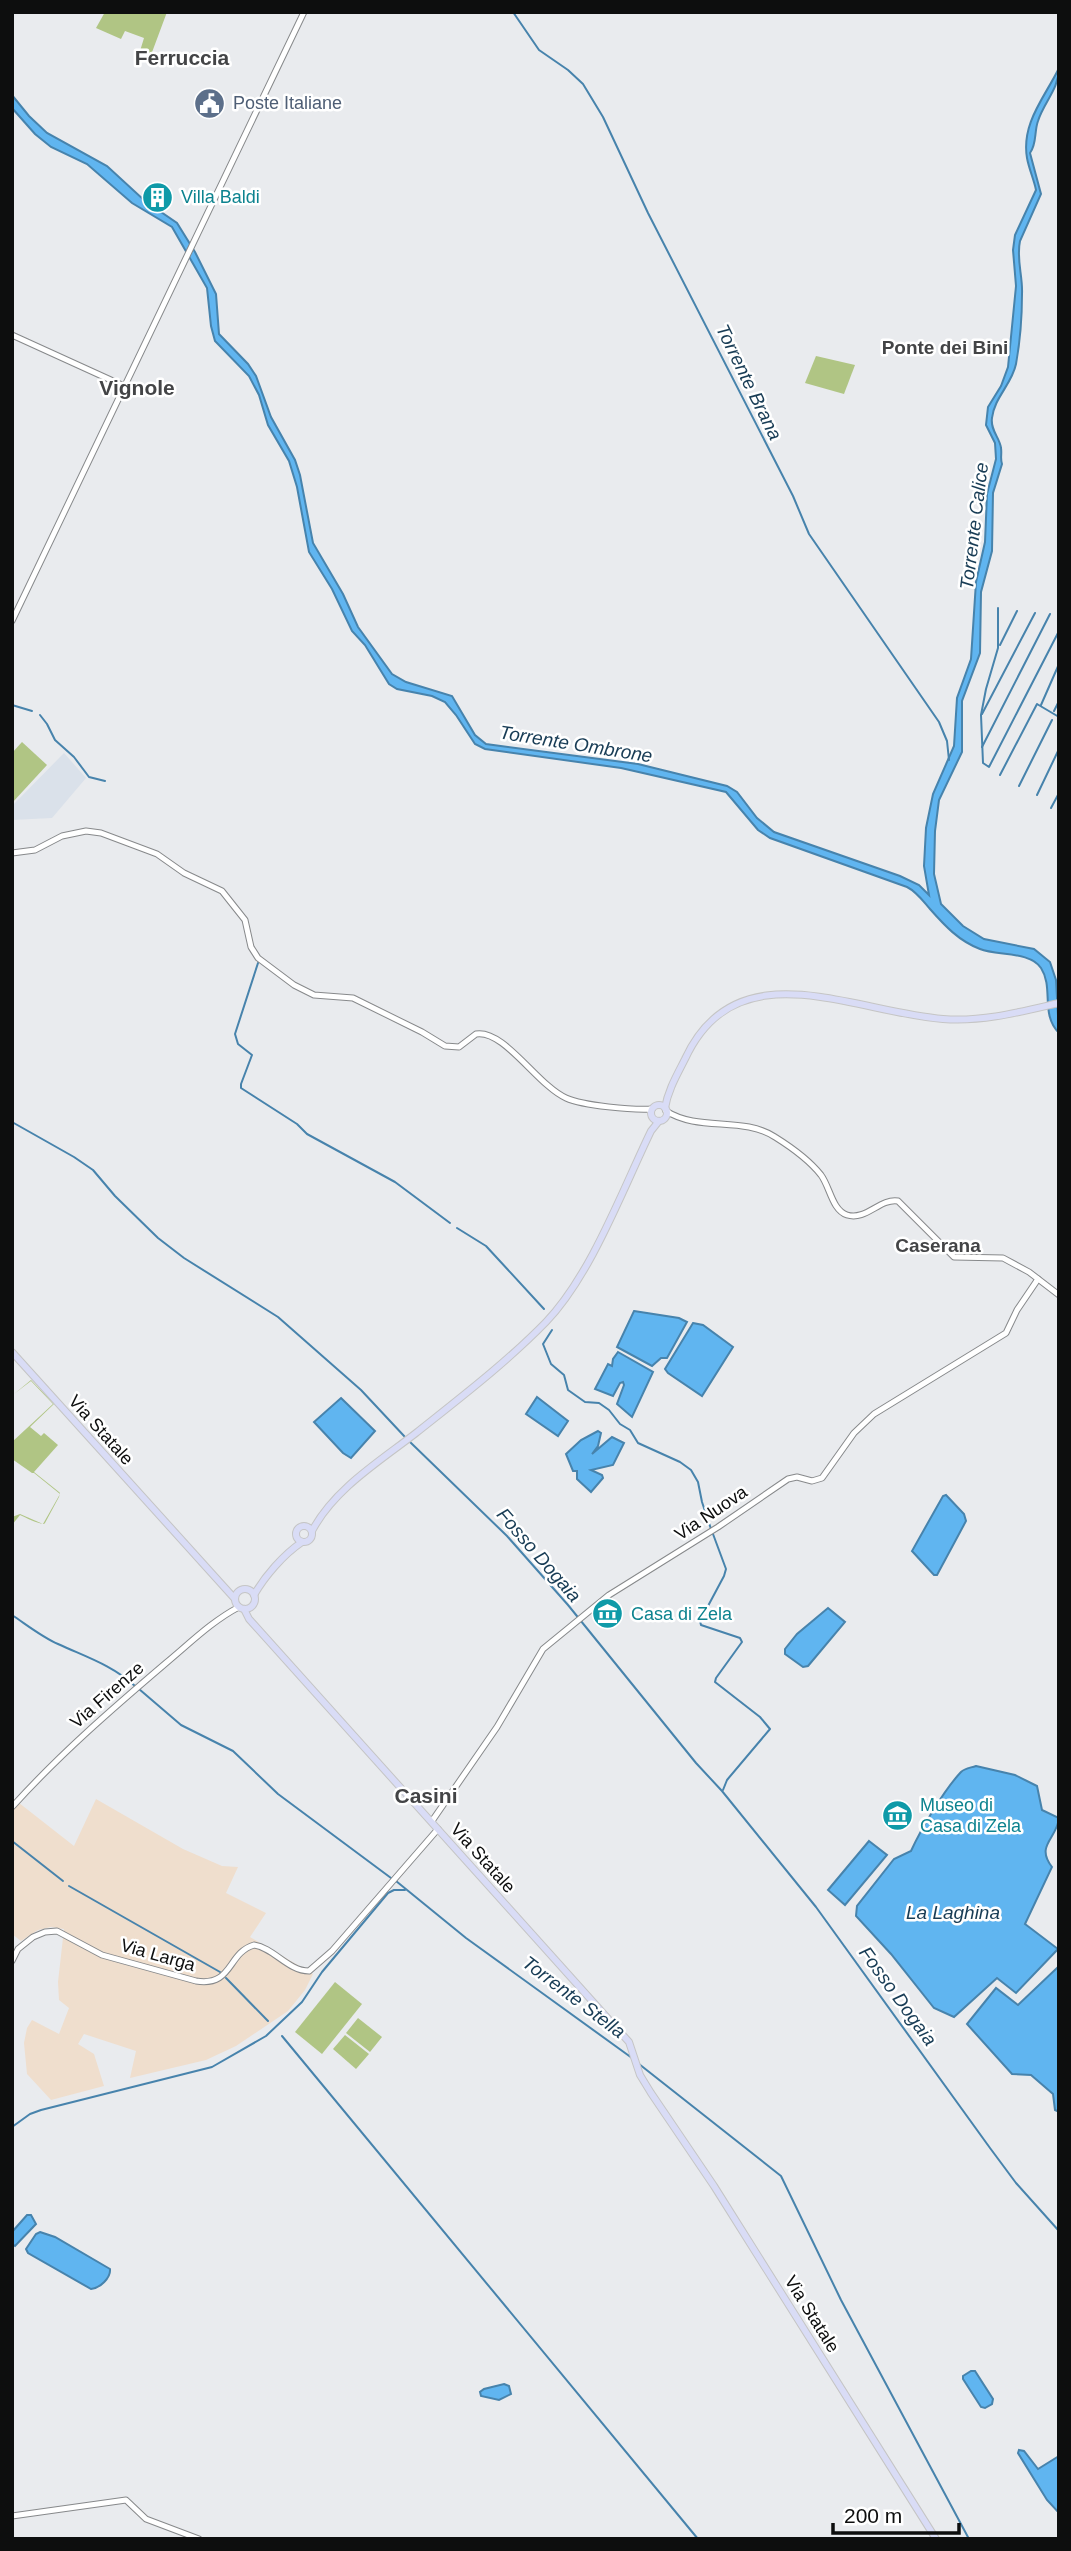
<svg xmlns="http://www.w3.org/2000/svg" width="1071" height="2551" font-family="Arial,sans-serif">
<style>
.built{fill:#dae1ea}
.industrial{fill:#efdecd}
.green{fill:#b0c584}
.water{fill:#60b5f0;stroke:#4783ac;stroke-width:2}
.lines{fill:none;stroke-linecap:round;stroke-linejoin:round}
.stream{stroke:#4783ac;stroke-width:2}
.secondary-casing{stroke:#87898b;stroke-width:7}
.primary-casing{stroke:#c5c5c5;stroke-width:8}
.secondary{stroke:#fff;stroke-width:5}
.primary{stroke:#d9dcf6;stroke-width:6}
.labels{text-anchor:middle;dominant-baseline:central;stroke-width:5;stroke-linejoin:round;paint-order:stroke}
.service-label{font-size:18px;fill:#4e5e75;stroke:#fff;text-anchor:start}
.culture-label{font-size:18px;fill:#0d838f;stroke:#fff;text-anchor:start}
.street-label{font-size:18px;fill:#0d0e0e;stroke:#fff}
.neighbourhood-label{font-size:19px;font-weight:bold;fill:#434446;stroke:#fff}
.water-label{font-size:19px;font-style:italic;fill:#183c55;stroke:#fff}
.quarter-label{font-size:21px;font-weight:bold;fill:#434446;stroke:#fff}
</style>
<rect width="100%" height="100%" fill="#e9ebee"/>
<polygon class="built" points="64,753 86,778 52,818 12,820 12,806"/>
<polygon class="industrial" points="14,1799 74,1846 96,1799 183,1849 222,1866 238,1867 226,1893 266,1913 250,1937 313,1974 305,1990 288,2011 236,2046 206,2060 130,2078 136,2051 84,2034 78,2044 94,2054 104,2086 51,2100 27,2074 24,2043 27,2028 32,2020 59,2034 69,2008 59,2000 58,1982 64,1929 51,1927 38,1930 21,1941 12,1934"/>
<g class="green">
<polygon points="105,12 167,12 151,55 140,51 144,38 125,31 121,39 96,28"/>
<polygon points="816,356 855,365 844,394 805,383"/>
<polygon points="22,742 47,765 12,803 12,753"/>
<path d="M31 1380 54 1404 30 1427 41 1436 44 1433 58 1445 34 1472 59 1492 60 1493 59 1497 45 1523 44 1524C35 1523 27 1518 20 1515L12 1525V1517L20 1514 43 1524 60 1494 34 1473H32L12 1459V1442L53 1404 31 1381 14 1394 12 1393 14 1394Z"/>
<polygon points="335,1982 362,2004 322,2054 295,2032"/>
<polygon points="358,2018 382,2037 370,2052 346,2033"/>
<polygon points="345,2035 369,2054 356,2069 333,2049"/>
</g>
<g class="water">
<path d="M1059 68C1059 89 1044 102 1038 121 1034 132 1037 144 1030 153L1041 194 1020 241C1016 259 1023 276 1022 294 1022 317 1020 342 1016 364 1012 384 994 398 992 418 990 430 1000 438 1001 448 1002 455 1000 458 1002 464L993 493 992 551 981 592 980 653 962 701V752L939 800 935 831 934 874 941 904 963 926 984 939 1034 949 1050 962 1056 980 1059 1033C1040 1014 1054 988 1041 968 1030 951 997 956 980 949 959 941 945 926 930 909 923 901 917 892 907 887L770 838 758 830 726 792 621 768 485 749 475 744 456 715 445 702 432 696 397 689 389 684 365 645 352 631 332 589 309 552 297 487 289 461 268 425 259 395 249 376 215 341 211 326 207 288 172 227 132 203 87 164 51 147 35 134 12 108V95L29 116 47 133 107 166 145 201 177 223 195 252 216 294 219 334 248 364 256 376 271 417 295 460 300 475 313 543 343 594 358 627 392 674 406 682 452 696 475 735 486 744 638 764 727 786 737 792 757 818 774 832 900 876 919 885 929 895 924 866 926 828 933 794 954 746 957 698 971 659 976 582 985 542 987 494 996 459 995 443 986 425 988 407 1001 386 1008 367 1016 286 1013 250 1015 235 1036 190C1034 180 1029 169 1027 158 1021 123 1045 97 1059 68Z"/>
<polygon points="634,1311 679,1318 687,1322 667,1358 661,1358 652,1366 617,1347"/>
<polygon points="693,1323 703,1325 733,1347 702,1396 668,1373 665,1369"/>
<polygon points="618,1352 653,1372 632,1417 617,1404 624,1385 623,1382 620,1383 613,1396 595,1389 608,1364 612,1366 613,1359"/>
<polygon points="537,1397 568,1421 558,1436 526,1414"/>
<polygon points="341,1398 375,1431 351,1458 343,1453 314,1422"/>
<polygon points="598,1431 601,1433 598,1446 592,1454 612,1437 624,1443 613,1465 591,1470 602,1475 603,1478 591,1492 577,1479 577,1471 573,1471 566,1454 581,1440"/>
<polygon points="946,1495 964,1514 966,1521 937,1575 934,1575 912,1551 943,1496"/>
<polygon points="828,1608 845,1622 808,1666 803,1667 785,1654 785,1649 797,1634"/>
<path d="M976 1766 1015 1775 1037 1786 1042 1810 1059 1818C1057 1839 1035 1845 1052 1867L1025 1924 1058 1949 1016 1993 997 1978 954 2017 934 2008 891 1954 856 1916 857 1906 894 1859 911 1851C921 1829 944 1790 961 1772 965 1768 970 1768 976 1766Z"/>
<polygon points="869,1841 887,1855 845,1905 828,1890"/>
<polygon points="1059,1966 1059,2112 1055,2110 1053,2094 1031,2075 1012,2074 967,2024 996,1988 1018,2005"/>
<polygon points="27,2215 31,2215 36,2224 15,2246 12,2244 12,2232"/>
<path d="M40 2232 55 2237 110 2269C111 2278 100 2288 91 2289L28 2253 26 2249 36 2234Z"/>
<polygon points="971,2371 975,2371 993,2399 992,2404 985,2408 981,2407 963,2379 963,2376"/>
<polygon points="504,2384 509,2386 511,2394 499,2400 481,2396 480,2392 484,2389"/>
<polygon points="1019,2450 1024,2451 1038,2469 1059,2456 1059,2513 1047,2500 1018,2453"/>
</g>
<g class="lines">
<g class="stream">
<polyline points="513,12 539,50 568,70 583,84 603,117 648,213 793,496 809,534 939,722 947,741 949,760"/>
<polyline points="998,608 998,648 986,689 981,715 983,763 989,767 1059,631"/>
<polyline points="1000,645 1017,611"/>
<polyline points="12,705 32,711"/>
<polyline points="1041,705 1059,664"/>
<polyline points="1054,711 1059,701"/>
<polyline points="982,714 1035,613"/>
<polyline points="40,715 47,724 55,740 74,757 89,777 105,781"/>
<polyline points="982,747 1050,614"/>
<polyline points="1000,775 1037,704 1059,717"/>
<polyline points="1019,786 1052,720"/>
<polyline points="1037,795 1059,749"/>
<polyline points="1051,808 1059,793"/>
<polyline points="258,963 235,1034 238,1044 252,1055 241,1084 241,1088 297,1124 307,1134 395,1182 450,1223"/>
<polyline points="12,1122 74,1157 93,1170 115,1196 158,1238 184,1258 278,1317 361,1390 405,1437"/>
<polyline points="457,1228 486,1246 544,1309"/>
<polyline points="552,1330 543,1344 551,1364 564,1375 568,1390 585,1402 599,1403 609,1410 620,1424 630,1430 638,1443 680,1462 691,1470 698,1482 702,1502 711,1529"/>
<polyline points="409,1441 507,1536 568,1605 696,1763 722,1791 816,1907 990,2148 1016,2183 1059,2231"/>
<polyline points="713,1534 726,1569 724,1576 700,1621 701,1625 740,1638 742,1642 716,1678 715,1682 760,1717 770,1729 727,1780 723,1790"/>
<path d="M12 1615C27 1625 42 1637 58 1644 86 1657 112 1665 135 1686"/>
<polyline points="139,1689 181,1725 233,1751 278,1794 391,1878"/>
<polyline points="12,1841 63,1881"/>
<polyline points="396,1881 466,1938 632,2058"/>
<polyline points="69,1886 220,1972"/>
<polyline points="226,1978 268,2021"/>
<polyline points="282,2036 698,2539"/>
<polyline points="639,2064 781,2176 841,2300 969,2539"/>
<polyline points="12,2127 30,2114 41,2110 212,2067 266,2036 302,2002 322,1972 388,1893 394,1890 405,1890"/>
</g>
<defs>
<g id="secondary">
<polyline points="12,335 124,386"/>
<polyline points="12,621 304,12"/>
<path d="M12 853 35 850 62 836 86 831 101 833 157 854 184 873 222 891 245 920 251 947 258 958 294 985 314 995 353 998 422 1032 445 1046 459 1047 476 1034C504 1029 537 1085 566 1098 584 1106 632 1110 652 1109"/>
<path d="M666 1111C699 1132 743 1116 775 1137 791 1147 810 1161 821 1175 830 1187 832 1210 847 1215 866 1221 880 1198 898 1201L954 1257 1003 1258 1029 1272 1059 1295"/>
<path d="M12 1807C60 1754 112 1709 166 1663 189 1644 212 1621 239 1607"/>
<polyline points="432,1821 497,1727 543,1649 609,1595 718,1527 788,1479 797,1477 812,1481 822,1478 854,1433 874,1414 1006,1333 1017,1310 1038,1279"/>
<path d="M12 1961 18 1949 33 1937 45 1932 57 1931 102 1955 196 1981C233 1987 227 1953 254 1945 274 1948 288 1971 309 1971L332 1951 438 1829"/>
<polyline points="12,2516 126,2500 146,2519 199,2539"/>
</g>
<g id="primary">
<circle cx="659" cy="1113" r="8"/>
<path d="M665 1108C668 1090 677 1075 685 1059 736 948 853 1012 943 1019 983 1022 1020 1012 1059 1003"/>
<polyline points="12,1352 235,1599"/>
<circle cx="304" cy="1534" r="8"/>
<path d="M312 1531C334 1489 380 1461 416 1433 460 1398 507 1362 546 1322 591 1275 622 1191 651 1131L659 1121"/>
<circle cx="245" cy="1599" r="10"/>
<path d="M254 1595C265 1576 283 1555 302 1542"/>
<polyline points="244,1609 249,1619 629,2042 640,2075 651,2093 714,2186 936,2539"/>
</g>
</defs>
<use href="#secondary" class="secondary-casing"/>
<use href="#primary" class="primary-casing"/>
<use href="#secondary" class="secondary"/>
<use href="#primary" class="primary"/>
</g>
<defs>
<symbol id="civic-disc" viewBox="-11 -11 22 22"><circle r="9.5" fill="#5c6f8a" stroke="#fff"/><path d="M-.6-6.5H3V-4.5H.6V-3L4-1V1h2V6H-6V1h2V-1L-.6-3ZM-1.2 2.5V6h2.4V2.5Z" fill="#fff"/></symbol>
<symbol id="building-disc" viewBox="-11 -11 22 22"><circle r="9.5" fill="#0f9aa8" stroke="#fff"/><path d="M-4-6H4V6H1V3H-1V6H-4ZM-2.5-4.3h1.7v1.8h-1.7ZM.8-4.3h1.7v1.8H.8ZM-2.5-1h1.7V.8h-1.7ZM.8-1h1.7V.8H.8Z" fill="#fff"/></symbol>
<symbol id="museum-disc" viewBox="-11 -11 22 22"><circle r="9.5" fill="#0f9aa8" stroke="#fff"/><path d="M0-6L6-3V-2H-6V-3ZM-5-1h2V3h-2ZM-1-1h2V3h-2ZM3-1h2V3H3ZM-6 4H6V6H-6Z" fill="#fff"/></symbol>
</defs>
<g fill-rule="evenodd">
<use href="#civic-disc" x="192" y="86" width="35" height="35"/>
<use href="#building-disc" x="140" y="180" width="35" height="35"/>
<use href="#museum-disc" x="590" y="1596" width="35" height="35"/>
<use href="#museum-disc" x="880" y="1798" width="35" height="35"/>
</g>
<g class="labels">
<g class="service-label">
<text x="233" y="103">Poste Italiane</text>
</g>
<g class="culture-label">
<text x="181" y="197">Villa Baldi</text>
<text x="631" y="1614">Casa di Zela</text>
<text x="920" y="1805">Museo di<tspan x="920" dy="21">Casa di Zela</tspan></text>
</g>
<g class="street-label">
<text transform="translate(101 1430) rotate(48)">Via Statale</text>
<text transform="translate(711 1513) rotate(-34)">Via Nuova</text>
<text transform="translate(107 1695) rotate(-41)">Via Firenze</text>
<text transform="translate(483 1858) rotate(48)">Via Statale</text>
<text transform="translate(158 1955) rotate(16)">Via Larga</text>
<text transform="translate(812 2314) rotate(58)">Via Statale</text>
</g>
<g class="neighbourhood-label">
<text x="945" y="347">Ponte dei Bini</text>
<text x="938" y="1245">Caserana</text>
</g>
<g class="water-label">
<text transform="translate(749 382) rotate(64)">Torrente Brana</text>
<text transform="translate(974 526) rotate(-83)">Torrente Calice</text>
<text transform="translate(576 744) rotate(9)">Torrente Ombrone</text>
<text transform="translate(539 1555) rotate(49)">Fosso Dogaia</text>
<text x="953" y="1912">La Laghina</text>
<text transform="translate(898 1996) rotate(54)">Fosso Dogaia</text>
<text transform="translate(574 1997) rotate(37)">Torrente Stella</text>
</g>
<g class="quarter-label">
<text x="182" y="57">Ferruccia</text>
<text x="137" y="387">Vignole</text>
<text x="426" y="1795">Casini</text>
</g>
</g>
<rect width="1071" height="2551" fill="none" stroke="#0d0e0e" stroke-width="28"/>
<path d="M833 2523v10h126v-10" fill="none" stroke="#0d0e0e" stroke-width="3.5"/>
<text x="844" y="2523" font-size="21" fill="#0d0e0e" stroke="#ffffff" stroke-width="5" paint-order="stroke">200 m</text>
</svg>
